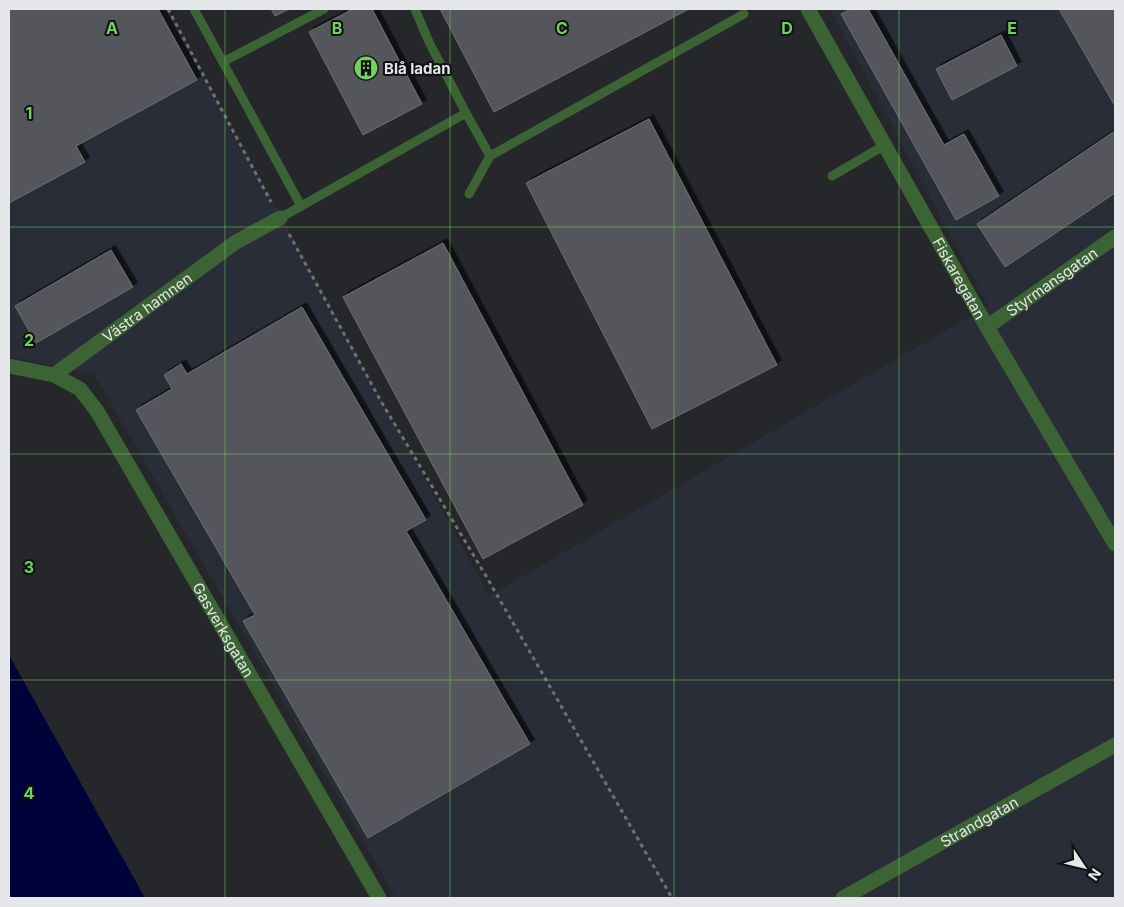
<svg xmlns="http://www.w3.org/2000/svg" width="1124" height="907" font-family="Inter,sans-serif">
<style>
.built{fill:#292d37}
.water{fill:#00033a}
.building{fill:#55575b;stroke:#6d6f74;filter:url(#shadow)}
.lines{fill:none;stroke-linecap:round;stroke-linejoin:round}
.path{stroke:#6f7174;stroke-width:3;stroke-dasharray:4 4;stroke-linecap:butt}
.lane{stroke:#3c6334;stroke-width:9}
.street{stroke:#3c6334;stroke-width:15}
.grid{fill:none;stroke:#71d25e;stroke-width:1;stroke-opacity:0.55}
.labels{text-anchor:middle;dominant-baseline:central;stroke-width:4;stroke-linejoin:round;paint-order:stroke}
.poi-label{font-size:15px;font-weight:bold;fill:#e6e7ea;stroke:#0f1011;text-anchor:start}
.street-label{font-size:15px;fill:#e6e7ea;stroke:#0f1011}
.grid-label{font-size:16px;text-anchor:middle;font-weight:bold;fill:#71d25e;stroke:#0f1011;stroke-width:4;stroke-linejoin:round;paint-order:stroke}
</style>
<defs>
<filter id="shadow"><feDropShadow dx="4.5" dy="-4.5" stdDeviation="0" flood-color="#0009"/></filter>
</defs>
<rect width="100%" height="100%" fill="#25272b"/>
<polygon class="built" points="9,9 168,9 489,596 988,306 830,9 1115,9 1115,898 396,898 94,374 9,357"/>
<polygon class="water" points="9,655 145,898 9,898"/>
<g class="building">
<polygon points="9,9 158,9 197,80 76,146 85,162 9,203"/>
<polygon points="271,9 289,9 275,16"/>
<polygon points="353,9 372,9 422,104 363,135 309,32"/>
<polygon points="440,9 689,9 494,112"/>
<polygon points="851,9 868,9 944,145 964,134 999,196 956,220 841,14"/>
<polygon points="1059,9 1115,9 1115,106"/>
<polygon points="1001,35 1017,66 952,100 936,69"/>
<polygon points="649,119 777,365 652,429 526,183"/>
<polygon points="1115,131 1115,193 1005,267 977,224"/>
<polygon points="443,243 583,505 483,559 343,297"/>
<polygon points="111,250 133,287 36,343 15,306"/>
<polygon points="302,307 426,520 406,531 530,744 368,838 243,621 255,615 136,410 172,389 164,375 181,364 187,374"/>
</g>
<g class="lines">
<g class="path">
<polyline points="168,9 271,202"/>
<polyline points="289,234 382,403 486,576 672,898"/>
</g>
<g class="lane">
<polyline points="194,9 301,206"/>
<polyline points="415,9 429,42 466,113"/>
<polyline points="223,62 324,9"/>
<polyline points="832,176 885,145"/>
<polyline points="469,194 490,156"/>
<polyline points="280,218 466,113 490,156 744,14"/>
</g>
<g class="street">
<path id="s1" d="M808 9 987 327 1115 544"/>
<path id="s2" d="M987 327 1115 237"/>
<path id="s3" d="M9 366 54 375 236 242 280 218"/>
<path id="s4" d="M54 375 80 389 97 411 379 898"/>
<path id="s5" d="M843 898 1115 745"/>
</g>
</g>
<path class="grid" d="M225 9V898M450 9V898M674 9V898M899 9V898M9 227H1115M9 454H1115M9 680H1115"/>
<defs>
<symbol id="building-disc" viewBox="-11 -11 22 22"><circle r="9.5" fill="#71d25e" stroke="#0f1011"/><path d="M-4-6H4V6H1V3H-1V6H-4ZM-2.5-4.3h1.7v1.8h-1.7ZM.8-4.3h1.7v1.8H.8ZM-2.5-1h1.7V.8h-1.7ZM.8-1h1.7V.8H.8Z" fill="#111"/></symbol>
</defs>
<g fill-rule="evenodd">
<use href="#building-disc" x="352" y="54" width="28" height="28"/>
</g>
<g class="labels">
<g class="poi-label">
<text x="384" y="68">Blå ladan</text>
</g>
<g class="street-label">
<text stroke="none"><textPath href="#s1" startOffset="309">Fiskaregatan</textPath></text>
<text stroke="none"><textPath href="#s2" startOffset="79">Styrmansgatan</textPath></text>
<text stroke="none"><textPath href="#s3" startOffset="161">Västra hamnen</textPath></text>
<text stroke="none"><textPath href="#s4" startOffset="310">Gasverksgatan</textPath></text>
<text stroke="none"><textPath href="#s5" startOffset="156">Strandgatan</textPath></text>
</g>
</g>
<g class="grid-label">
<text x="112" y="34">A</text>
<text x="337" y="34">B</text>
<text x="562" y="34">C</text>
<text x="787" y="34">D</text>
<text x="1012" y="34">E</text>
<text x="29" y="119">1</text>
<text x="29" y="346">2</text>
<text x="29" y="573">3</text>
<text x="29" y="799">4</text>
</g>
<rect width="1124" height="907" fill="none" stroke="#e6e7ea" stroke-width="20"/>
<g transform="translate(1084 867) rotate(125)" stroke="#0f1011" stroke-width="4" paint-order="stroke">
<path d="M0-4L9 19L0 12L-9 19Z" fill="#e6e7ea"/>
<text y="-8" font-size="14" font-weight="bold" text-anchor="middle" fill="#e6e7ea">N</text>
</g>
</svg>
